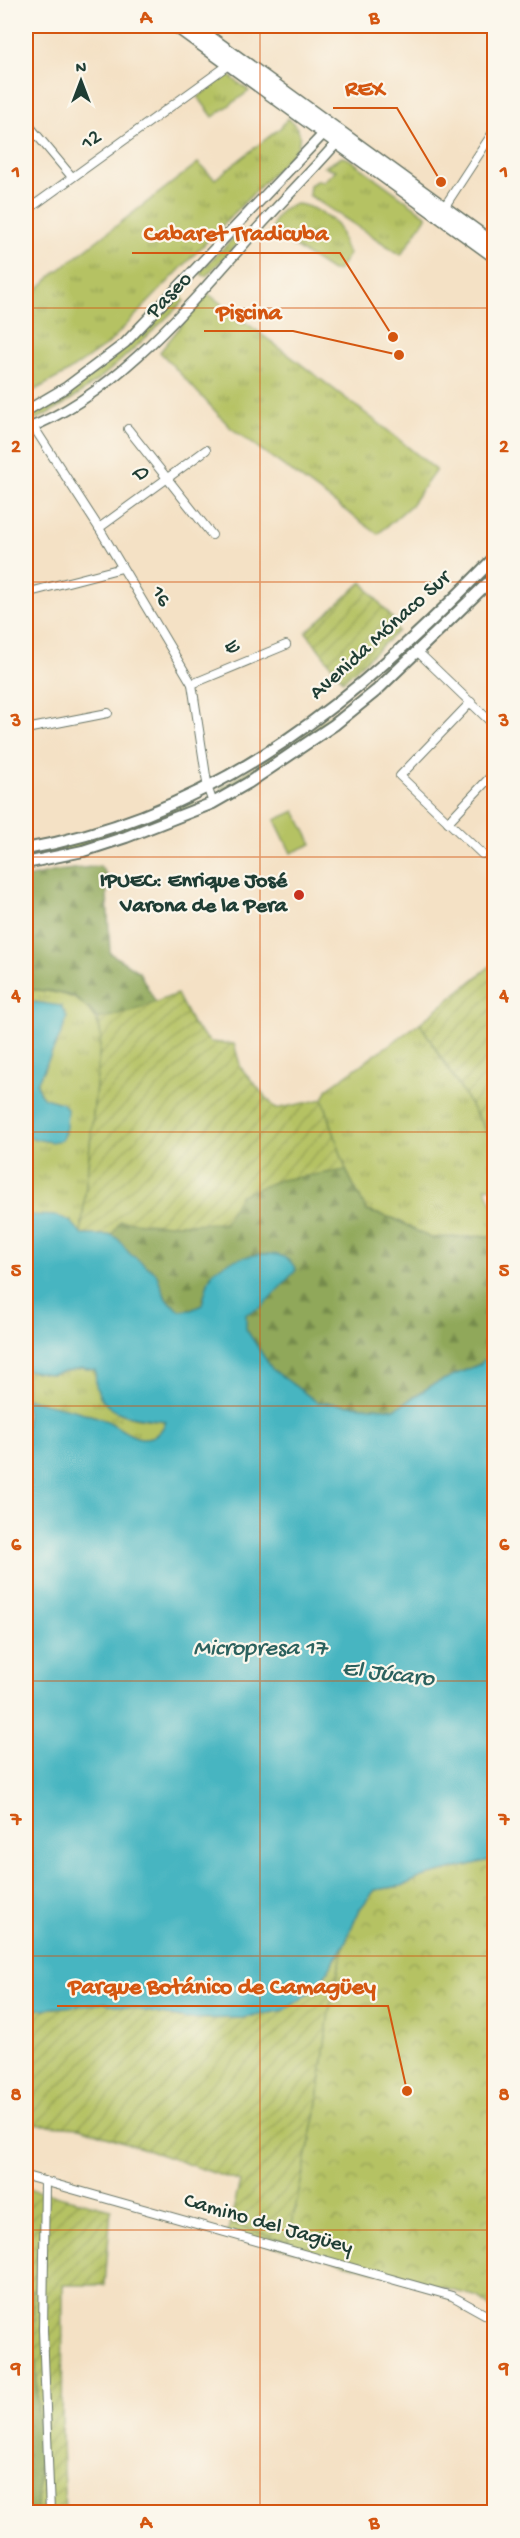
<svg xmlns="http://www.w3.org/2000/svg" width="520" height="2538" font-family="'Gochi Hand',sans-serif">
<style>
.grass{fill:url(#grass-tufts);stroke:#6a804c;stroke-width:1.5}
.forest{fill:url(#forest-firs);stroke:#587247;stroke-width:1.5}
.park{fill:url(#park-crowns);stroke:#6a804c;stroke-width:1.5}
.garden{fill:url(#garden-furrows);stroke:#6a804c;stroke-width:1.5}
.pitch{fill:#b5c264;stroke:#6a804c;stroke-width:1.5}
.water{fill:#46b5c1;stroke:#32797a;stroke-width:1.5}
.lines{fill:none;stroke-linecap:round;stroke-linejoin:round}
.minor-casing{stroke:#6a7667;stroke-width:10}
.tertiary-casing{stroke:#6a7667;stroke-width:12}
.secondary-casing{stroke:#6a7667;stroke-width:14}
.primary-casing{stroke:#6a7667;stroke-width:15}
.minor{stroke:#fff;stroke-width:8}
.tertiary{stroke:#fff;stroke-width:9}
.secondary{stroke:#fff;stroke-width:10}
.primary{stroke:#fff;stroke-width:12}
.grid{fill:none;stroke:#d45610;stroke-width:1.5;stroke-opacity:0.55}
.poi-dot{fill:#c8321e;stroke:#fbf7ec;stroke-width:2}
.labels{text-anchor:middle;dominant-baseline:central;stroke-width:4.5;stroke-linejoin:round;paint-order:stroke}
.street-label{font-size:22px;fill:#1f3d34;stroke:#fbf7ec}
.poi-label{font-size:22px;font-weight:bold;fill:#1f3d34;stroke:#fbf7ec;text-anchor:end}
.water-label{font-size:24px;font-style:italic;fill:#2b615e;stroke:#fbf7ec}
.leader{fill:none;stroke:#d45610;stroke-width:2}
.callout-dot{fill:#d45610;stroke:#fbf7ec;stroke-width:2}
.callout-label{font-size:24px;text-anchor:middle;font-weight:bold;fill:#d45610;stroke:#fbf7ec;stroke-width:4.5;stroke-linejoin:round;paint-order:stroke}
.neatline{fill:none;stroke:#d45610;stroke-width:2}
.grid-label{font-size:20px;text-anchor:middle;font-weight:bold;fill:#d45610}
</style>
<defs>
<pattern id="grass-tufts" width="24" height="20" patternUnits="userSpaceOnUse" patternTransform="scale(1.5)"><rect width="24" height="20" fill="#b5c264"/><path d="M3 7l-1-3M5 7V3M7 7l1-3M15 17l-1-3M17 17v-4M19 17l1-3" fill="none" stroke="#939f53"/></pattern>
<pattern id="forest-firs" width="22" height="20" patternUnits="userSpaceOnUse" patternTransform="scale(1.5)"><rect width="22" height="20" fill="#90a85a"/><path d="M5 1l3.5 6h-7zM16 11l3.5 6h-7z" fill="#758a4b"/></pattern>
<pattern id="park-crowns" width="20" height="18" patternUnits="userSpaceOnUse" patternTransform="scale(1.5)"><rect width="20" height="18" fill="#b5c264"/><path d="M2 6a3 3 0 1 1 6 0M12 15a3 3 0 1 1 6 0" fill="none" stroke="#939f53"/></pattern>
<pattern id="garden-furrows" width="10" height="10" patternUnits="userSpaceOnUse" patternTransform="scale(1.5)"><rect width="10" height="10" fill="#b5c264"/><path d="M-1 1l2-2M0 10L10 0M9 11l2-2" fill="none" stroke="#939f53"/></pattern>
</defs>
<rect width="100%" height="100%" fill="#fbf7ec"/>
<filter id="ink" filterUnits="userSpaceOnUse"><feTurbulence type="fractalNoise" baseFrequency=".0167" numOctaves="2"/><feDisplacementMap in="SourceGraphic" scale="12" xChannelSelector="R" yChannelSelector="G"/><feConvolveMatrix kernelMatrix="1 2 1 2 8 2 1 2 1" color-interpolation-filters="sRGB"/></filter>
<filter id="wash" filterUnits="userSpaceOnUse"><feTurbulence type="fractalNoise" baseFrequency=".008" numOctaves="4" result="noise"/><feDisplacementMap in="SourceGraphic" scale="24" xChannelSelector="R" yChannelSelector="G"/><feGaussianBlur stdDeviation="1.35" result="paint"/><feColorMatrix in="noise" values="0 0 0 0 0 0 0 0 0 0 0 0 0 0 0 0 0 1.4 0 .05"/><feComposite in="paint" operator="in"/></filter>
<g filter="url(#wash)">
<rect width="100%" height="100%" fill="#f4e1c5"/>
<g class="grass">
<polygon points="227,74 249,91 213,117 198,97"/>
<path d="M288 118C298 128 303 134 297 148L108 344 66 373 26 395V300L55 273 198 163 215 179 280 128Z"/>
<polygon points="342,157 349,159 427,216 401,255 309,195 310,185 318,180 323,182 336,170 324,167"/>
<path d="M297 204C309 205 331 216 338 227 343 236 342 245 349 254L338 271H332L273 233C271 218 283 206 297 204Z"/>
<polygon points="241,230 244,231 246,235 206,276 202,275 201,271"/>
<polygon points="207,293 381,425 436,470 411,505 378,534 231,428 160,352"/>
<path d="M181 296 184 301C136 347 87 398 26 424V416L100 370Z"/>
<polygon points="483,578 485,580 370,690 305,738 222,791 221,788 304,735 369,686"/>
<path d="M195 800 196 804 108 838 71 850 26 858V853C88 842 137 822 195 800Z"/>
<path d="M26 989C61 992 94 996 101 1036L81 1235 71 1221 26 1215V1137L50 1142 62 1103 44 1098 39 1092 37 1083 62 1032 67 1017 43 1003 26 1001Z"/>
<polygon points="420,1023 494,1143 494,1188 485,1187 494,1208 494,1236 430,1238 395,1219 366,1211 346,1170 323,1099 328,1088"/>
<path d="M82 1368 96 1370C97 1417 127 1417 166 1421 162 1432 155 1438 143 1438 130 1438 117 1425 105 1420 79 1409 52 1407 26 1398V1370L50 1374Z"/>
</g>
<g class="forest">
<polygon points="100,866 106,874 110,953 139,972 156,1003 130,1012 98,1019 75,997 51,991 26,989 26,878 57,871"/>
<polygon points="346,1170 367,1211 395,1219 430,1238 494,1236 494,1350 480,1364 434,1384 395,1409 317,1402 272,1369 246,1329 246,1314 296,1270 210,1277 202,1305 191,1310 180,1311 166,1299 156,1273 129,1253 119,1240 112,1235 120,1221 159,1224 224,1223 240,1195 279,1180"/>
<polygon points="32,2289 40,2442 37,2512 26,2512 26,2290"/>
</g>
<polygon class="park" points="494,1859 494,2312 479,2297 227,2234 230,2223 288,2241 317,2108 329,2011 344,1945 359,1910 375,1890 402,1886 422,1877"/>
<g class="garden">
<polygon points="362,582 393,619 390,623 398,631 343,681 306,632"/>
<polygon points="494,963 494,1143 420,1023"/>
<polygon points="177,994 193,1025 210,1042 234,1044 241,1068 276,1109 323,1099 346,1170 279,1180 240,1195 224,1223 159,1224 120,1221 112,1235 81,1235 101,1036 98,1019 130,1012"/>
<polygon points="344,1945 329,2011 317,2108 288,2242 230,2223 240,2182 80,2127 26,2124 26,2009 33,2010 106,2003 186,2019 243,2018 284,2010 317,1988"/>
<polygon points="26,2188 111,2209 105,2285 63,2285 62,2445 65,2512 37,2512 40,2442 32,2290 26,2290"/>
</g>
<polygon class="pitch" points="295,811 312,844 291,853 275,820"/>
<g class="water">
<polygon points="26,1001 61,1006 67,1017 62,1032 37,1083 39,1092 44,1098 62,1103 67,1108 66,1127 62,1140 50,1142 26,1137"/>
<path d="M26 1215C51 1216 67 1211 82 1235H112L119 1240 129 1253 156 1273 166 1299 180 1311 191 1310 202 1305C205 1295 207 1278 215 1270 229 1258 271 1248 287 1259 291 1261 294 1266 296 1270L262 1307 246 1314V1329L272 1369 317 1402 395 1409 434 1384 480 1364 494 1350V1859L422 1877 402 1886 375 1890 359 1910 344 1945 317 1988 285 2010 243 2018 186 2019 106 2003 33 2010 26 2009V1398C53 1407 81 1409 107 1421 118 1426 130 1437 141 1438 154 1439 162 1432 166 1421 142 1417 106 1419 97 1389 95 1384 96 1376 95 1370L82 1368 50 1374 26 1370Z"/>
</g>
</g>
<g filter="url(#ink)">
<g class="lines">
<defs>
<g id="minor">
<polyline points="491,26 494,27"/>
<polyline points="26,122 72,177"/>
<polyline points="443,209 494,131"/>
<polyline points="26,211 231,63"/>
<polyline points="33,426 99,528 192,684 208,789 213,803"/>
<polyline points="128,429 212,535"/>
<polyline points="99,528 206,450"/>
<polyline points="26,593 122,568"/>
<polyline points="418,652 494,725"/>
<polyline points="192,684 286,645"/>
<polyline points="471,702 400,776 482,854"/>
<polyline points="26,729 108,713"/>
<polyline points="448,822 494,773"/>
<polyline points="26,2176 452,2296 488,2316 494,2321"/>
<polyline points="45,2181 43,2330 50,2512"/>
</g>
<g id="tertiary">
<polyline points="26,411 65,388 125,343 327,130"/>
<path d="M26 429C118 395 195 298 259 227 286 197 314 169 340 139"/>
</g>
<g id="secondary">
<path d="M26 849C223 813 359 697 494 558"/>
<polyline points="26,863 83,851 126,837 213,803 248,783 334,725 376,691 494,577"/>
</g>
<g id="primary">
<polyline points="176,26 494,256"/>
<polyline points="194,26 494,244"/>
</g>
</defs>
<use href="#minor" class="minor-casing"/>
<use href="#tertiary" class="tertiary-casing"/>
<use href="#secondary" class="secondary-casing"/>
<use href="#primary" class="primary-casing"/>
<use href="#minor" class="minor"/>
<use href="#tertiary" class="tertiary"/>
<use href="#secondary" class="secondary"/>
<use href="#primary" class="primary"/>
</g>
</g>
<path class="grid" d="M260 26V2512M26 308H494M26 582H494M26 857H494M26 1132H494M26 1406H494M26 1681H494M26 1956H494M26 2230H494"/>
<circle class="poi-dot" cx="299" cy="895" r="6"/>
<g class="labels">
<g class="street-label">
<text transform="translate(92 141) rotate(-36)">12</text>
<text transform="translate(170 296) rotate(-46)">Paseo</text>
<text transform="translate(142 474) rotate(-36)">D</text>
<text transform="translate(160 597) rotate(59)">16</text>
<text transform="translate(381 636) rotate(-42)">Avenida Mónaco Sur</text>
<text transform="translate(232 648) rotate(-23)">E</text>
<text transform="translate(268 2225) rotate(16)">Camino del Jagüey</text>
</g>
<g class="poi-label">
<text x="287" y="882">IPUEC: Enrique José<tspan x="287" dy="25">Varona de la Pera</tspan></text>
</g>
<g class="water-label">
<text x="260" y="1649">Micropresa 17</text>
<text transform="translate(388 1675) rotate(7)">El Júcaro</text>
</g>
</g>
<path class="leader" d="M441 182L397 108H333M393 337L340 253H132M399 355L293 331H204M407 2091L388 2006H57"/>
<g class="callout-dot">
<circle cx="441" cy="182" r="6"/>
<circle cx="393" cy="337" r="6"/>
<circle cx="399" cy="355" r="6"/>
<circle cx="407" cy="2091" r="6"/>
</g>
<g class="callout-label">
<text x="365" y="95">REX</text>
<text x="236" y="240">Cabaret Tradicuba</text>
<text x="249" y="319">Piscina</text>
<text x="222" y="1993">Parque Botánico de Camagüey</text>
</g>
<rect width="520" height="2538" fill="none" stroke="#fbf7ec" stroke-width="66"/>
<g transform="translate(81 81)" stroke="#fbf7ec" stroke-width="4.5" paint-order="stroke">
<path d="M0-4.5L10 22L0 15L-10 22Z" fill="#1f3d34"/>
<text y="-9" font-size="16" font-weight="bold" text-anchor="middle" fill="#1f3d34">N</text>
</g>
<rect x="33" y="33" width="454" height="2472" class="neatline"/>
<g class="grid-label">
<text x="146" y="23">A</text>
<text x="374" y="23">B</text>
<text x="16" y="177">1</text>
<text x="504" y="177">1</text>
<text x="16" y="452">2</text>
<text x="504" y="452">2</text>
<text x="16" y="726">3</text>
<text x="504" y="726">3</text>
<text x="16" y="1001">4</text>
<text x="504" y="1001">4</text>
<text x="16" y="1276">5</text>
<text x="504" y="1276">5</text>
<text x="16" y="1550">6</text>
<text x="504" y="1550">6</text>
<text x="16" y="1825">7</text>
<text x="504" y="1825">7</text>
<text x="16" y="2100">8</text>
<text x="504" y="2100">8</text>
<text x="16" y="2374">9</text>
<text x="504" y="2374">9</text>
<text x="146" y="2528">A</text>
<text x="374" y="2528">B</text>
</g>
</svg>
